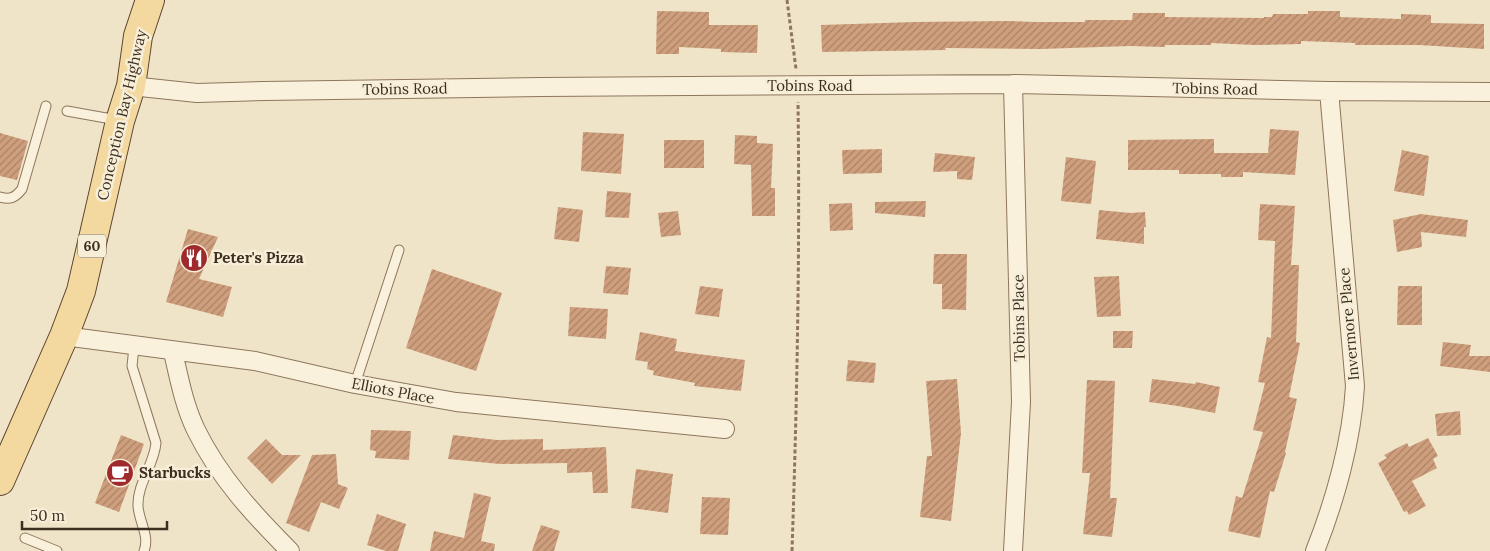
<svg xmlns="http://www.w3.org/2000/svg" width="1490" height="551" font-family="Lora,serif">
	<defs>
		<pattern id="building-hatch" width="6" height="6" patternUnits="userSpaceOnUse" patternTransform="scale(1.25)"><rect width="6" height="6" fill="#cf9f7d"/><path d="M-1 1l2-2M0 6l6-6M5 7l2-2" fill="none" stroke="#a98266"/></pattern>
	</defs>
	<rect width="100%" height="100%" fill="#f0e4c8"/>
	<path fill="url(#building-hatch)" d="M 657,11 L 709,12 L 709,25 L 758,25 L 757,53 L 721,52 L 721,49 L 679,47 L 679,54 L 656,54 Z
		M 1308,11 L 1340,11 L 1340,17 L 1401,19 L 1401,14 L 1431,15 L 1431,23 L 1484,24 L 1484,49 L 1419,45 L 1355,45 L 1355,43 L 1301,41 L 1301,44 L 1255,45 L 1211,43 L 1211,45 L 1165,45 L 1165,47 L 1130,46 L 1041,49 L 945,48 L 946,50 L 822,52 L 821,25 L 915,22 L 1009,21 L 1034,22 L 1085,22 L 1085,20 L 1132,20 L 1133,13 L 1165,13 L 1165,17 L 1264,18 L 1264,17 L 1272,17 L 1273,14 L 1308,14 Z
		M 1270,129 L 1299,131 L 1295,175 L 1243,172 L 1243,177 L 1221,177 L 1221,174 L 1179,174 L 1179,170 L 1128,170 L 1128,140 L 1214,139 L 1214,153 L 1268,153 Z
		M 583,132 L 624,134 L 621,174 L 581,171 Z
		M 0,133 L 28,141 L 17,180 L 0,176 Z
		M 735,135 L 757,136 L 757,143 L 773,144 L 771,188 L 775,188 L 775,216 L 752,216 L 751,165 L 734,164 Z
		M 664,140 L 704,140 L 704,168 L 664,168 Z
		M 882,149 L 882,173 L 843,174 L 842,150 Z
		M 1402,150 L 1429,156 L 1424,196 L 1394,191 Z
		M 935,153 L 975,157 L 972,180 L 957,179 L 957,171 L 933,172 Z
		M 1066,157 L 1096,161 L 1091,204 L 1061,201 Z
		M 607,191 L 631,193 L 629,218 L 605,217 Z
		M 926,201 L 925,217 L 875,213 L 875,202 Z
		M 852,203 L 853,230 L 830,231 L 829,204 Z
		M 1260,204 L 1295,206 L 1291,265 L 1299,265 L 1296,342 L 1300,343 L 1289,397 L 1297,399 L 1285,452 L 1286,453 L 1274,492 L 1270,491 L 1260,538 L 1228,531 L 1236,496 L 1242,498 L 1263,432 L 1253,430 L 1265,383 L 1258,382 L 1267,337 L 1271,338 L 1275,241 L 1258,240 Z
		M 558,207 L 583,210 L 579,242 L 554,239 Z
		M 1099,210 L 1130,213 L 1145,212 L 1146,227 L 1144,227 L 1144,244 L 1096,239 Z
		M 678,211 L 681,235 L 661,237 L 658,213 Z
		M 1421,214 L 1468,220 L 1466,237 L 1421,232 L 1422,247 L 1397,252 L 1393,220 Z
		M 188,229 L 218,237 L 199,279 L 232,287 L 223,317 L 166,302 Z
		M 934,254 L 967,254 L 966,310 L 942,309 L 942,284 L 933,284 Z
		M 606,266 L 631,268 L 628,295 L 603,293 Z
		M 432,269 L 502,293 L 476,371 L 406,348 Z
		M 1119,276 L 1121,316 L 1097,317 L 1094,277 Z
		M 700,286 L 723,289 L 719,317 L 695,314 Z
		M 1398,286 L 1422,286 L 1422,325 L 1397,325 Z
		M 570,307 L 608,309 L 606,339 L 568,336 Z
		M 1113,331 L 1133,331 L 1132,348 L 1113,348 Z
		M 640,332 L 677,339 L 675,351 L 745,360 L 741,391 L 694,386 L 695,383 L 653,375 L 654,371 L 647,369 L 648,362 L 635,360 Z
		M 1443,342 L 1471,345 L 1469,356 L 1490,356 L 1490,372 L 1440,366 Z
		M 848,360 L 876,363 L 874,383 L 846,381 Z
		M 957,379 L 961,433 L 951,521 L 920,517 L 927,456 L 932,456 L 926,381 Z
		M 1152,379 L 1195,384 L 1196,382 L 1220,387 L 1215,413 L 1178,406 L 1149,402 Z
		M 1087,380 L 1115,381 L 1110,498 L 1117,498 L 1112,537 L 1083,534 L 1090,473 L 1082,473 Z
		M 1460,411 L 1461,435 L 1437,436 L 1435,414 Z
		M 371,430 L 411,431 L 409,460 L 375,458 L 376,451 L 370,450 Z
		M 121,435 L 144,444 L 119,512 L 95,503 Z
		M 453,435 L 497,440 L 543,439 L 543,450 L 606,447 L 608,493 L 593,493 L 592,472 L 567,473 L 567,463 L 500,464 L 448,459 Z
		M 1428,438 L 1438,456 L 1433,459 L 1437,468 L 1412,481 L 1426,506 L 1409,515 L 1407,511 L 1404,512 L 1378,463 L 1387,458 L 1384,455 L 1401,446 L 1407,443 L 1409,447 Z
		M 266,439 L 282,455 L 301,455 L 272,484 L 247,458 Z
		M 336,454 L 338,484 L 348,488 L 339,509 L 321,502 L 309,532 L 286,523 L 312,455 Z
		M 636,469 L 673,474 L 668,513 L 631,508 Z
		M 474,493 L 491,497 L 481,541 L 495,544 L 494,551 L 430,551 L 434,531 L 464,538 Z
		M 702,497 L 730,498 L 728,535 L 700,534 Z
		M 377,514 L 406,524 L 398,551 L 386,551 L 367,545 Z
		M 541,525 L 560,531 L 554,551 L 532,551 Z"/>
	<g fill="none" stroke-linecap="round" stroke-linejoin="round">
		<g stroke="#8d765c" stroke-width="11">
			<path id="service" d="M 67,111 L 117,120
				M 0,197 C 10,200 15,198 22,189 L 46,106
				M 134,347 L 132,366 L 156,443 C 154,465 137,484 138,506 C 139,522 150,536 144,551
				M 355,384 L 399,250
				M 25,538 L 57,551"/>
		</g>
		<g stroke="#8d765c" stroke-width="20">
			<path id="minor" d="M 131,86 L 197,93 L 264,91 L 541,87 L 1013,84 L 1329,91 L 1490,92
				M 64,336 L 255,361 L 355,384 L 456,402 L 725,429
				M 173,352 C 179,378 184,405 196,430 C 219,477 253,514 290,551
				M 1013,551 L 1021,402 L 1013,84
				M 1315,551 C 1335,501 1352,440 1355,386 L 1329,91"/>
		</g>
		<g stroke="#5b4430" stroke-width="30">
			<path id="primary" d="M 0,481 L 64,336 L 81,291 L 120,121 L 131,86 L 138,36 L 150,0"/>
		</g>
		<path stroke="#8d765c" stroke-width="3" stroke-dasharray="4 2.5" stroke-linecap="butt" d="M 787,0 L 796,69
			M 792,551 C 797,401 800,252 798,102"/>
		<use href="#service" stroke="#faf1dc" stroke-width="9"/>
		<use href="#minor" stroke="#faf1dc" stroke-width="18"/>
		<use href="#primary" stroke="#f3d9a0" stroke-width="28"/>
	</g>
	<defs>
		<g id="restaurant-disc" transform="scale(1.4375)"><circle r="9.5" fill="#9e2a2b" stroke="#f7eed8"/><path d="M-5-6h1v4h1v-4h1v4h1v-4h1v5L-1.5 .5V6h-2V.5L-5-1ZM5-6V6H3V1.5H1.5Q1.5-4 5-6Z" fill="#fff"/></g>
		<g id="cafe-disc" transform="scale(1.4375)"><circle r="9.5" fill="#9e2a2b" stroke="#f7eed8"/><path d="M-5.5-4.5H6V0H3Q3 3.5 0 3.5H-2.5Q-5.5 3.5-5.5 0ZM3-3.2v2h1.7v-2ZM-6 4.5H4V6H-6Z" fill="#fff"/></g>
	</defs>
	<g fill-rule="evenodd">
		<use href="#restaurant-disc" x="194" y="258"/>
		<use href="#cafe-disc" x="120" y="473"/>
	</g>
	<g text-anchor="middle" stroke-width="5" stroke-linejoin="round" paint-order="stroke">
		<rect fill="#f7eed8" stroke="#756857" stroke-width="1" x="78" y="234.5" width="28" height="23" rx="4"/>
		<g font-size="14" font-weight="bold" fill="#3d2e20">
			<text x="92" y="251">60</text>
		</g>
		<g font-size="15" fill="#3d2e20" stroke="#f7eed8">
			<text x="810" y="91">Tobins Road</text>
			<text transform="translate(405 89) rotate(-1)" y="5">Tobins Road</text>
			<text transform="translate(1215 89) rotate(1)" y="5">Tobins Road</text>
			<text transform="translate(122 115) rotate(-77)" y="5">Conception Bay Highway</text>
			<text transform="translate(1019 318) rotate(-91)" y="5">Tobins Place</text>
			<text transform="translate(1349 324) rotate(-95)" y="5">Invermore Place</text>
			<text transform="translate(393 391) rotate(11)" y="5">Elliots Place</text>
		</g>
		<g font-size="15" font-weight="bold" fill="#3d2e20" stroke="#f7eed8" text-anchor="start">
			<text x="213" y="263">Peter's Pizza</text>
			<text x="139" y="478">Starbucks</text>
		</g>
	</g>
	<path d="M22 521v8h145v-8" fill="none" stroke="#3d2e20" stroke-width="2.5"/>
	<text x="30" y="521" font-size="15" fill="#3d2e20" stroke="#f7eed8" stroke-width="4" paint-order="stroke">50 m</text>
</svg>
